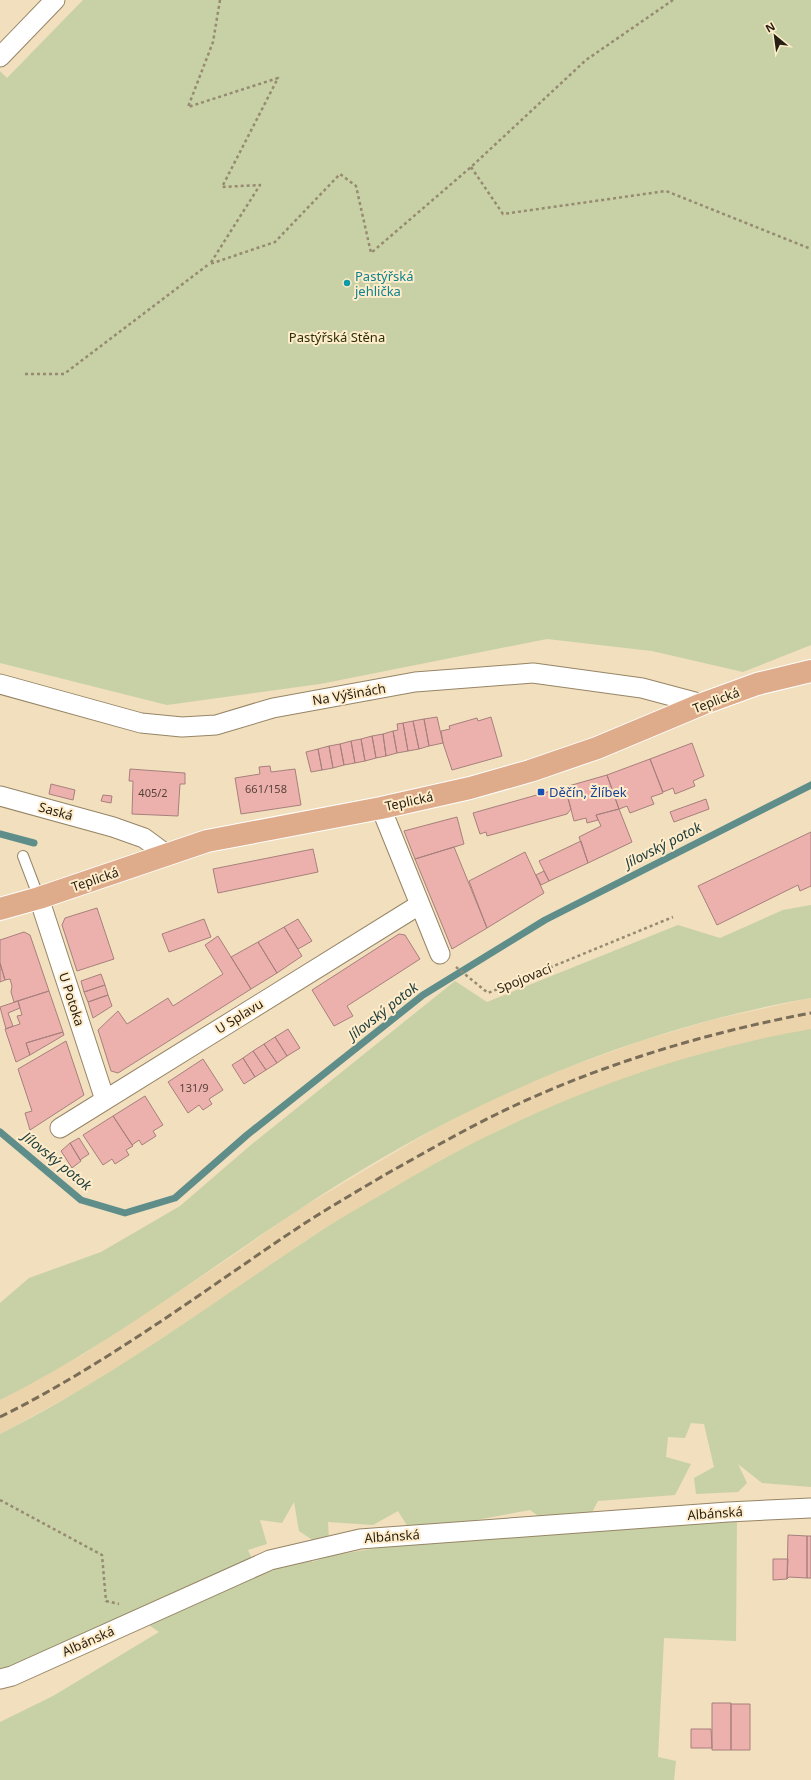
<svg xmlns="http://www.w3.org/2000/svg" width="811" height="1780" font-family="'Noto Sans',sans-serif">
	<rect width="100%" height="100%" fill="#f1dfbd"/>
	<path fill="#ebd4ab" d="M 811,998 L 811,1029 L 720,1049 L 653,1069 L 577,1096 L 505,1127 L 445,1158 L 311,1237 L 248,1281 L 97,1381 L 0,1434 L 0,1400 L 82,1355 L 231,1257 L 295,1212 L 431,1131 L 492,1099 L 566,1068 L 644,1040 L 712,1020 Z"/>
	<path fill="#c7d1a5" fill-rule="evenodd" d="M 83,0 L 811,0 L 811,645 L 743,672 L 652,651 L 547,639 L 320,684 L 167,705 L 0,663 L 0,71 L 7,78 Z
		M 811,905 L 811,998 C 626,1030 450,1108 294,1213 C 197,1277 104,1348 0,1400 L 0,1303 L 29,1278 L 101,1252 L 180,1206 L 252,1144 L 455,981 L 487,1002 L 678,925 L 720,938 L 783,910 Z
		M 811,1029 L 811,1487 L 762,1483 L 738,1464 L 747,1483 L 738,1492 L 696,1494 L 694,1478 L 714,1467 L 704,1424 L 691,1423 L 685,1438 L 668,1437 L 666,1457 L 691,1464 L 675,1495 L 598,1501 L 587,1522 L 551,1525 L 530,1510 L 476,1520 L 476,1534 L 737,1518 L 736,1641 L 664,1638 L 658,1757 L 676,1761 L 674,1780 L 0,1780 L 0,1722 L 53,1696 L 159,1632 L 133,1614 L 0,1673 L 0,1434 C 110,1379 208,1306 310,1238 C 337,1220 365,1204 393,1188 C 430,1166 467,1145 506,1127 C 602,1081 706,1047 811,1029 ZM 294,1502 L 299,1531 L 317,1543 L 329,1539 L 328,1522 L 373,1525 L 398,1511 L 413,1535 L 424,1541 L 333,1555 L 312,1562 L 311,1551 L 253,1561 L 248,1550 L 267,1544 L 260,1520 L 282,1523 Z"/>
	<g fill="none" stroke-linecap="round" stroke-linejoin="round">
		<path stroke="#5f8e8a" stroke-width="7" d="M 0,834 L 34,843
			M 0,1132 L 81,1200 L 125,1213 L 175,1198 L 247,1135 L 423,995 L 545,920 L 811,785"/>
	</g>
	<path fill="#edb1ad" stroke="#a7807d" d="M 437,717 L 443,743 L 429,746 L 424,719 Z
		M 491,717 L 502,756 L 452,770 L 443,743 L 441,731 L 450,729 L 449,726 L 477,718 L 478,721 Z
		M 424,719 L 429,746 L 419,749 L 413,721 Z
		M 413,721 L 419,749 L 408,751 L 403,723 Z
		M 403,723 L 408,751 L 397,753 L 393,731 L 398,730 L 397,724 Z
		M 393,731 L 397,753 L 386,756 L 383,734 Z
		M 383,734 L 386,756 L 376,758 L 372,736 Z
		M 372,736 L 376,758 L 365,761 L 361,739 Z
		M 361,739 L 365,761 L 355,763 L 351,741 Z
		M 351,741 L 355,763 L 344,765 L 340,744 Z
		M 692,743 L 704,776 L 693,781 L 695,786 L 675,794 L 673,788 L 663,792 L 650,759 Z
		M 340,744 L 344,765 L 333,768 L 329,746 Z
		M 329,746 L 333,768 L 322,770 L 318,749 Z
		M 318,749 L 322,770 L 311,772 L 306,752 Z
		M 650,759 L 663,793 L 651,797 L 654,804 L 630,813 L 627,806 L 619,809 L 607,775 Z
		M 270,766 L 271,772 L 295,769 L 301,805 L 241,814 L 235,778 L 260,774 L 259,767 Z
		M 130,769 L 185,773 L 185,784 L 180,784 L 178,816 L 132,814 L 133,781 L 129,781 Z
		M 607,775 L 619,809 L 596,815 L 598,820 L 587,823 L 586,818 L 574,821 L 565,787 Z
		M 51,784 L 75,790 L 73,800 L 49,794 Z
		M 565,787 L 571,809 L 567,814 L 487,836 L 486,832 L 480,834 L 473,813 Z
		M 103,795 L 112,796 L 111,803 L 101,801 Z
		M 706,799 L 709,809 L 674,822 L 670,812 Z
		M 619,809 L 632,842 L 588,863 L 579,837 L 601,826 L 596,815 Z
		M 457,817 L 464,844 L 415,859 L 404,831 Z
		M 811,832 L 811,886 L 800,891 L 798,885 L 717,925 L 698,886 Z
		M 581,841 L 588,863 L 549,881 L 539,861 Z
		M 454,847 L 487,928 L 452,949 L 415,859 Z
		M 313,849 L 318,872 L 218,893 L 213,869 Z
		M 525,852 L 544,893 L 487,928 L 469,881 Z
		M 544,871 L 549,881 L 541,885 L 536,875 Z
		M 97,908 L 114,959 L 77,971 L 62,925 L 65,918 Z
		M 204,919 L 211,937 L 169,952 L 162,934 Z
		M 298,919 L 312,941 L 298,949 L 284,927 Z
		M 284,927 L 302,956 L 277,973 L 258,942 Z
		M 24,932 L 30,935 L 49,991 L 14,1002 L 11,992 L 12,986 L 10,979 L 5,980 L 0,963 L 0,940 Z
		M 399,934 L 405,935 L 420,959 L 347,1006 L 353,1016 L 334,1026 L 312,990 Z
		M 218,936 L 251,989 L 118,1073 L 111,1071 L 98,1030 L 118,1011 L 127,1024 L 168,998 L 173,1006 L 223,974 L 205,945 Z
		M 258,942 L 277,973 L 251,989 L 231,957 Z
		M 0,963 L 5,980 L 0,982 Z
		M 101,974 L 105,985 L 84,992 L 81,981 Z
		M 105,985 L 108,995 L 88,1002 L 84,992 Z
		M 49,991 L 63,1032 L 26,1043 L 30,1055 L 16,1062 L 5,1029 L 20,1024 L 17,1016 L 22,1015 L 18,1001 Z
		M 108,995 L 112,1006 L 93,1018 L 88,1002 Z
		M 18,1001 L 20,1008 L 8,1013 L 13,1026 L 6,1029 L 0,1007 Z
		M 288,1029 L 300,1048 L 287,1056 L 275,1037 Z
		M 63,1032 L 64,1035 L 30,1055 L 26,1043 Z
		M 275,1037 L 287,1056 L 277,1063 L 264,1044 Z
		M 66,1041 L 84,1095 L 30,1130 L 25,1113 L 32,1111 L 18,1069 Z
		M 264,1044 L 277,1063 L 266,1070 L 253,1051 Z
		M 253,1051 L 266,1070 L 255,1077 L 243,1058 Z
		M 243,1058 L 255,1077 L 244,1084 L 232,1065 Z
		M 203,1059 L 223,1090 L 209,1099 L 212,1104 L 203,1110 L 199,1105 L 188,1113 L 168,1082 Z
		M 145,1096 L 163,1125 L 153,1131 L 156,1136 L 142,1145 L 139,1140 L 132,1145 L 113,1116 Z
		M 113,1116 L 133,1146 L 126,1150 L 129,1155 L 115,1164 L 112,1159 L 103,1165 L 83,1135 Z
		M 79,1138 L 89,1154 L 80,1160 L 70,1143 Z
		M 70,1143 L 81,1161 L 72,1168 L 61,1151 Z
		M 788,1535 L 807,1536 L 807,1578 L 789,1577 L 787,1579 Z
		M 807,1536 L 811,1536 L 811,1578 L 807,1578 Z
		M 773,1559 L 788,1559 L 787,1579 L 773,1580 Z
		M 712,1703 L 731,1703 L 731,1750 L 712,1750 Z
		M 731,1704 L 750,1704 L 750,1750 L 731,1750 Z
		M 691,1729 L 711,1729 L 712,1748 L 691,1748 Z"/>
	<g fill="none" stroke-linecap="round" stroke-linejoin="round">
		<g stroke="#968566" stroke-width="12">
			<path id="service" d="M 23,856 L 39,898"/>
		</g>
		<g stroke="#968566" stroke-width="21">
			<path id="minor" d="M 0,57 L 55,0
				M 0,684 L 141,723 L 182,727 L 216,725 L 273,708 L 415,682 L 533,673 L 642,688 L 702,704
				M 0,796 L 113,827 L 144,838 L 167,855
				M 381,808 L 440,954
				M 39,898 L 105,1100
				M 60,1128 L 419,905
				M 0,1679 L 12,1676 L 270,1560 L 360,1539 L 728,1512 L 811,1508"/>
		</g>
		<g stroke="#fff" stroke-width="24">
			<path id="primary" d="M 0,909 L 39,898 L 207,841 L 381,808 L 470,788 L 530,771 L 597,748 L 702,704 L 757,684 L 811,671"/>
		</g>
		<path stroke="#978a72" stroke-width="2.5" stroke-dasharray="3 3" stroke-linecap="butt" d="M 220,0 L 213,42 L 188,107 L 278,78 L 222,187 L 260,185 L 210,264 L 275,242 L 340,174 L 356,186 L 371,253 L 471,167 L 586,60 L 673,0
			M 471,167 L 503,214 L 666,191 L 811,249
			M 25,374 L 64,374 L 209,264
			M 456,967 L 488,993 L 673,917
			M 0,1500 L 102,1555 L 106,1601 L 119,1604"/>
		<use href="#service" stroke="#fff" stroke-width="10"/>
		<use href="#minor" stroke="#fff" stroke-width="19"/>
		<use href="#primary" stroke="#dfac8b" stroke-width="22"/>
		<path stroke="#796d58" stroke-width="3" stroke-dasharray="8 4" stroke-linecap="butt" d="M 0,1417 C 107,1364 203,1291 302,1225 C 330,1207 359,1190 388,1173 C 424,1153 460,1132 497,1114 C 595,1066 704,1033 811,1013"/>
	</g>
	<circle fill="#0f9aa8" stroke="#ffecca" stroke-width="1.5" cx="347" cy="283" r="4"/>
	<rect fill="#1a4fb4" stroke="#ffecca" stroke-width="1.5" x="537" y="788" width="8" height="8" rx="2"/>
	<g text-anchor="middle" stroke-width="4" stroke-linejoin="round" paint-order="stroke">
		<g font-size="11" fill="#574339">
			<text x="266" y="793">661/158</text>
			<text x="153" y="797">405/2</text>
			<text x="194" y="1092">131/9</text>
		</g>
		<g font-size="13" fill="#0d838f" stroke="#ffecca" text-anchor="start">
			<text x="355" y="281">Pastýřská<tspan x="355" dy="15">jehlička</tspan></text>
		</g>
		<g font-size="13" fill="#2a3108" stroke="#ffecca">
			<text x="337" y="342">Pastýřská Stěna</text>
		</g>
		<g font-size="13" fill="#251e12" stroke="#ffecca">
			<text transform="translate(349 694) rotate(-10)" y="5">Na Výšinách</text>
			<text transform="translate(716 700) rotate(-21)" y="5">Teplická</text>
			<text transform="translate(409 801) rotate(-12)" y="5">Teplická</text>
			<text transform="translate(56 811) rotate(16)" y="5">Saská</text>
			<text transform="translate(95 879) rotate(-19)" y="5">Teplická</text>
			<text transform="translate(524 978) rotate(-22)" y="5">Spojovací</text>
			<text transform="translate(72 999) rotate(72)" y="5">U Potoka</text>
			<text transform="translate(239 1016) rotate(-32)" y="5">U Splavu</text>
			<text transform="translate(715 1513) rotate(-4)" y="5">Albánská</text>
			<text transform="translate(392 1536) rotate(-4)" y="5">Albánská</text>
			<text transform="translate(88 1641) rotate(-24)" y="5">Albánská</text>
		</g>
		<g font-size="13" fill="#164399" stroke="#ffecca" text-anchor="start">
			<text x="549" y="797">Děčín, Žlíbek</text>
		</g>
		<g font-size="14" font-style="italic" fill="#193c3c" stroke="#ffecca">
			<text transform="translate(663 845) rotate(-27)" y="5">Jílovský potok</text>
			<text transform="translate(383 1011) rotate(-38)" y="5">Jílovský potok</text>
			<text transform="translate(57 1161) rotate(39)" y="5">Jílovský potok</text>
		</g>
	</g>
	<g transform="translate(775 36) rotate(331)" stroke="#ffecca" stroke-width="3" paint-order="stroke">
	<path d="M0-3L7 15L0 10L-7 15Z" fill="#251e12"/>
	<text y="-6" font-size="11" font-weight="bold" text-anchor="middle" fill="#251e12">N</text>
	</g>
</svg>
